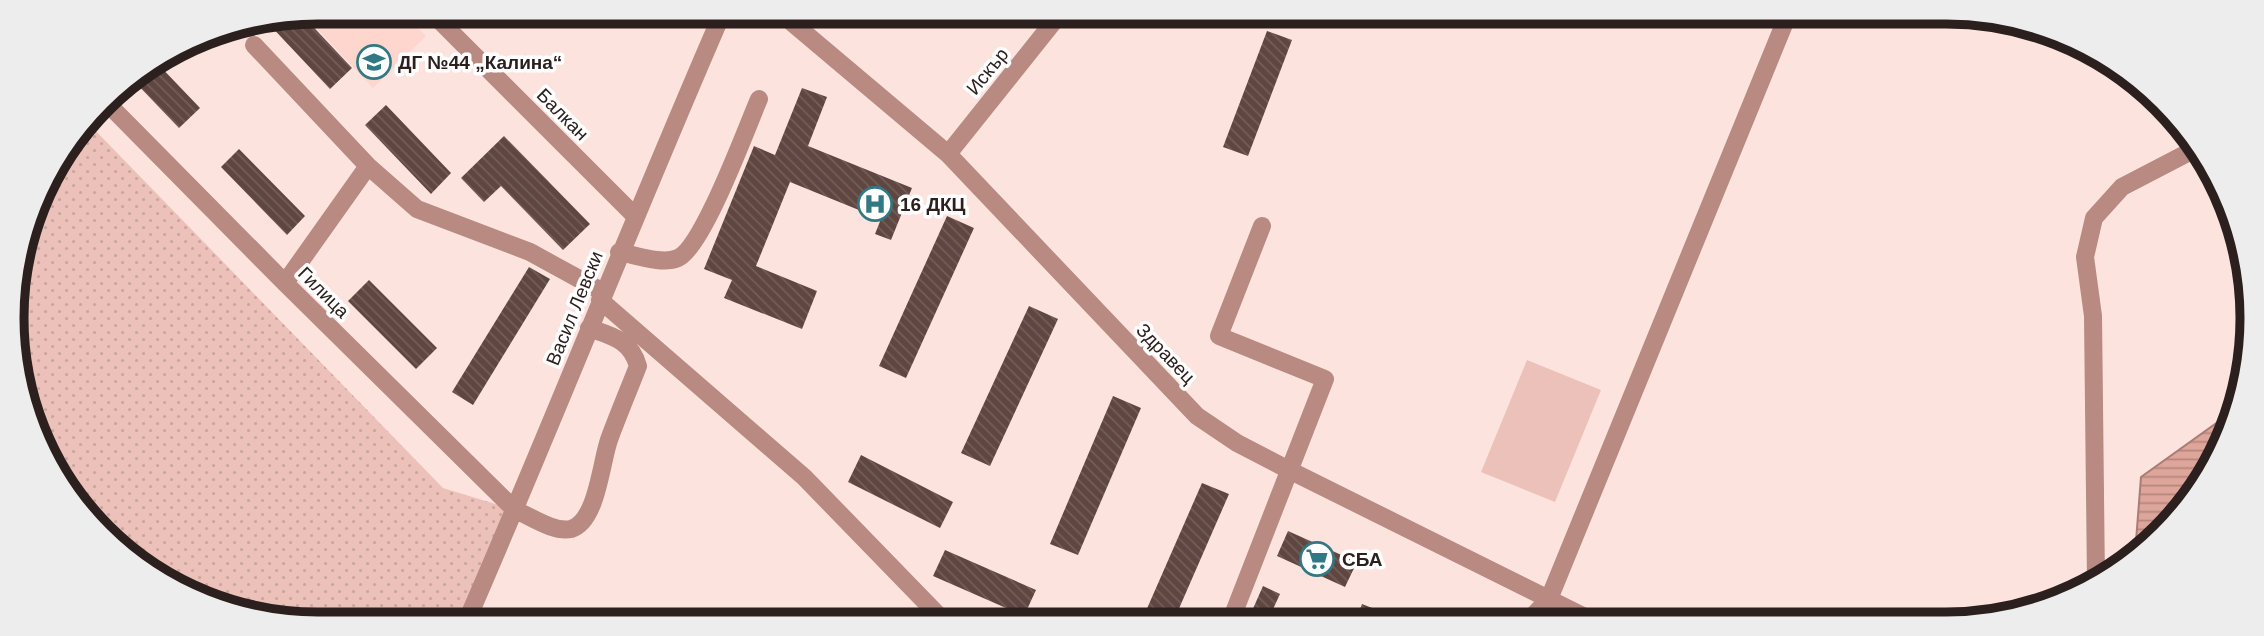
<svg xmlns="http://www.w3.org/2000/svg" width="2264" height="636" font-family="Helvetica,sans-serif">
	<defs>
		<pattern id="grass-dots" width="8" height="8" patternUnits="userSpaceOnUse" patternTransform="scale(1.75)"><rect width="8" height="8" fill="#ecc1b9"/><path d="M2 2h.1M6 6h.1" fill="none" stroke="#cba69f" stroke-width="1.8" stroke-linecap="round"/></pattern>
		<pattern id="water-rules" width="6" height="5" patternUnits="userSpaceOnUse" patternTransform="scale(1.75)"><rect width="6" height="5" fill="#dea59a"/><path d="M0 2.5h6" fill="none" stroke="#b4867d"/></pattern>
		<pattern id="building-back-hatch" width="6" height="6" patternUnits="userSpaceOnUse" patternTransform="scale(1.75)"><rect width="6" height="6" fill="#5f4641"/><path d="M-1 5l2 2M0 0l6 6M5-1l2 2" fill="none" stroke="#725e5a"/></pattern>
	</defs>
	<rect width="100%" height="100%" fill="#fde3de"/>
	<path fill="#fed6ce" d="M 318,12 L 403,13 L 426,36 L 373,88 L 304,15 Z"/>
	<path fill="url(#grass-dots)" d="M 89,124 L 443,488 L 515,510 L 468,618 L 259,618 L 165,583 L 119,542 L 23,396 L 13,298 L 44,182 Z"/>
	<path fill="#ecc1b9" d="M 1527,360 L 1601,390 L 1555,502 L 1481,472 Z"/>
	<path fill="url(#water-rules)" stroke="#a97d75" stroke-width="2" d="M 2231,418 L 2211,471 L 2162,534 L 2135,554 L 2141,477 L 2218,422 Z"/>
	<path fill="url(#building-back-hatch)" d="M 302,15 L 352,68 L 330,89 L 267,22 Z
		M 1267,31 L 1292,40 L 1248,156 L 1223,147 Z
		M 157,63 L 200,108 L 179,128 L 132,79 Z
		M 802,88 L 827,97 L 808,146 L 912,188 L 891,240 L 875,234 L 881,219 L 790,182 L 756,266 L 817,291 L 802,329 L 724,298 L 732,280 L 704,269 L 754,146 L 775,155 Z
		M 386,105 L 451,173 L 431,194 L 365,125 Z
		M 504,136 L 590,224 L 563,250 L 501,186 L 484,202 L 461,178 Z
		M 239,149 L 305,216 L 287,235 L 221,167 Z
		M 947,216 L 974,228 L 906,378 L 879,366 Z
		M 529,267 L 550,279 L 473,405 L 452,392 Z
		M 369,280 L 437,348 L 416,369 L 348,301 Z
		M 1029,306 L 1058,319 L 990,466 L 961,453 Z
		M 1113,396 L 1141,408 L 1078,555 L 1050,544 Z
		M 861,455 L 953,502 L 940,528 L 848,482 Z
		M 1202,483 L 1229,494 L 1174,620 L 1142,620 Z
		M 1288,531 L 1357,562 L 1345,587 L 1277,556 Z
		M 945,550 L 1036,590 L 1024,616 L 933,576 Z
		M 1263,586 L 1280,594 L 1268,620 L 1248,620 Z
		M 1362,604 L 1400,619 L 1400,620 L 1356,620 Z"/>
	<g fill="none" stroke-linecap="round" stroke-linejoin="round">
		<path stroke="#b88a81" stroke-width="18" d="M 432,13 L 634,215
			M 782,14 L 948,154 L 1197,416 L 1237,443 L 1289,470 L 1591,620
			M 254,45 L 368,166 L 417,209 L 530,252 L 603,292
			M 106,102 L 285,283 L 515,510 C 530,516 554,533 571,529 C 598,521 601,459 610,437 C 619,413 629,389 638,366 C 631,340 612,336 589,328
			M 948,154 L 1059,15
			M 619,252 C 636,255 662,265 678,258 C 703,247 746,129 759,99
			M 285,283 L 368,166
			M 600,300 L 804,477 L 942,619
			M 2096,582 L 2093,316 L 2085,257 L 2094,218 L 2122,187 L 2199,147
			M 468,618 C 555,418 635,214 722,14
			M 1231,620 L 1325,379 L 1219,336 L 1262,226
			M 1529,620 L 1549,599 L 1787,17"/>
	</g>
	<defs>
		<g id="school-ring" transform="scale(1.75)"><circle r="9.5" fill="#fff" stroke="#317884" stroke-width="1.5"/><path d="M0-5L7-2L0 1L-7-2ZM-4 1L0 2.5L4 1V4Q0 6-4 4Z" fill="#317884"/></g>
		<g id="hospital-ring" transform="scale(1.75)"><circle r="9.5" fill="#fff" stroke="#317884" stroke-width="1.5"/><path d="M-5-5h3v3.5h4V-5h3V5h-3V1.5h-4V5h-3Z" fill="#317884"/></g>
		<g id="supermarket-ring" transform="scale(1.75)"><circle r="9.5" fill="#fff" stroke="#317884" stroke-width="1.5"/><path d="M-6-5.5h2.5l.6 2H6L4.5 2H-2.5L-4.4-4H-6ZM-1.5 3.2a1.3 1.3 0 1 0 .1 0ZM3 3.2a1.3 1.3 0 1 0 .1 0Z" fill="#317884"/></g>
	</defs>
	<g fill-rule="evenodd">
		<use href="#school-ring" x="374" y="62"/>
		<use href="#hospital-ring" x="875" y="204"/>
		<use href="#supermarket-ring" x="1317" y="559"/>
	</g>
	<g text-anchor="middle" stroke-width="7" stroke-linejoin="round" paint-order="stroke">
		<g font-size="19" font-weight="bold" fill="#2c201e" stroke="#fff" text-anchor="start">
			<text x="398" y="69">ДГ №44 „Калина“</text>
			<text x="900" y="211">16 ДКЦ</text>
			<text x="1342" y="566">СБА</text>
		</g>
		<g font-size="19" fill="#2c201e" stroke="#fff">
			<text transform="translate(987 71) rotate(-51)" y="7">Искър</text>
			<text transform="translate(563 114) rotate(45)" y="7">Балкан</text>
			<text transform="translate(324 292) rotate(45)" y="7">Гилица</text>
			<text transform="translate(574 308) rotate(-68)" y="7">Васил Левски</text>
			<text transform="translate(1166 353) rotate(46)" y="7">Здравец</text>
		</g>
	</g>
	<path d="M0 0H2264V636H0ZM318 24H1946A294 294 0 0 1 2240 318V318A294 294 0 0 1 1946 612H318A294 294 0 0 1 24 318V318A294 294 0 0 1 318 24Z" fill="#eeeded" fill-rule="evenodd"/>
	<path fill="none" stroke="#2c201e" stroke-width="9" d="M318 24H1946A294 294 0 0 1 2240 318V318A294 294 0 0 1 1946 612H318A294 294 0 0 1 24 318V318A294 294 0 0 1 318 24Z"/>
</svg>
